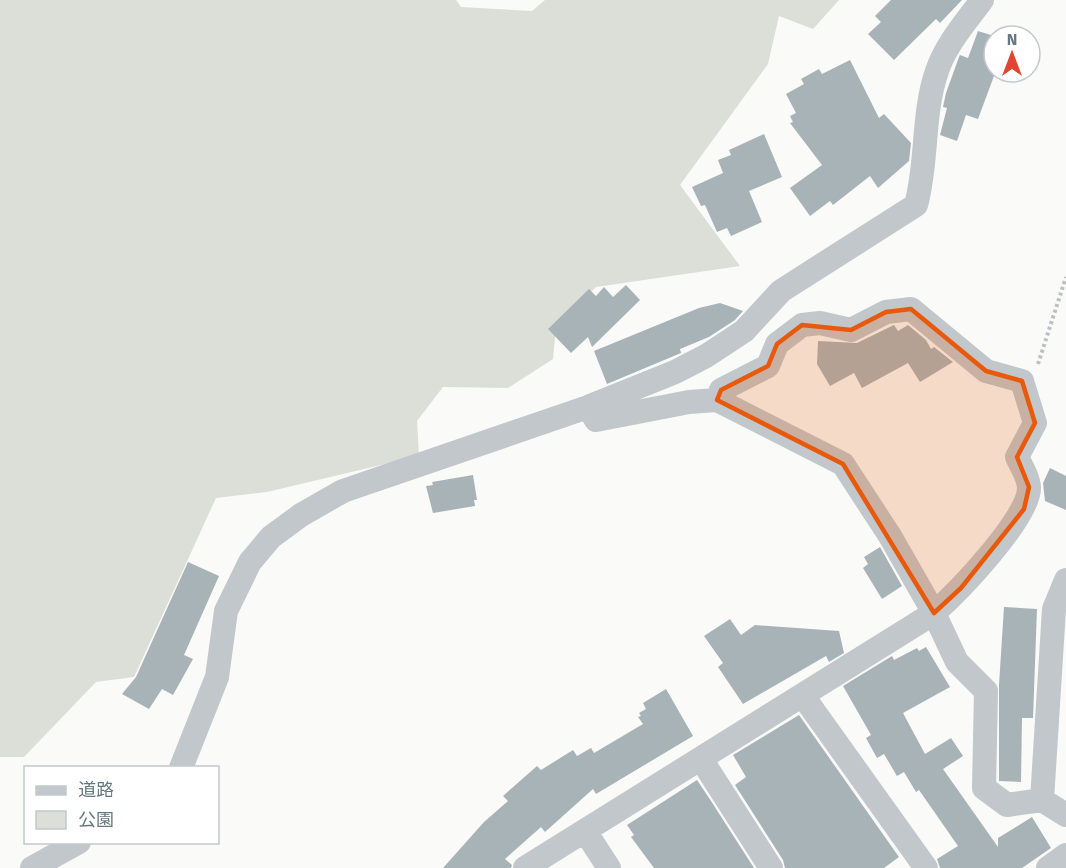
<svg xmlns="http://www.w3.org/2000/svg" width="1066" height="868" font-family="'Fira Sans','Noto Sans JP',sans-serif">
	<rect width="100%" height="100%" fill="#fafaf8"/>
	<path fill="#dbdfd7" d="M 0,0 L 456,0 L 461,7 L 532,11 L 545,0 L 839,0 L 813,29 L 779,16 L 768,64 L 680,185 L 740,266 L 596,287 L 556,327 L 553,359 L 508,388 L 443,387 L 417,421 L 419,456 L 267,492 L 216,498 L 134,677 L 96,682 L 24,757 L 0,757 Z"/>
	<path fill="#a8b3b7" d="M 891,0 L 962,0 L 940,23 L 936,19 L 894,60 L 868,34 L 881,22 L 875,16 Z
		M 978,31 L 994,36 L 994,76 L 978,119 L 966,115 L 957,141 L 940,135 L 947,108 L 943,107 L 946,93 L 959,57 L 960,55 L 968,58 Z
		M 850,60 L 879,118 L 884,114 L 911,143 L 909,161 L 878,188 L 870,176 L 833,205 L 830,201 L 810,216 L 790,188 L 822,165 L 790,123 L 793,122 L 790,116 L 796,113 L 786,94 L 804,84 L 801,79 L 819,69 L 822,74 Z
		M 764,134 L 782,177 L 749,191 L 762,222 L 731,236 L 727,228 L 717,232 L 705,205 L 701,206 L 692,187 L 723,173 L 718,160 L 731,155 L 729,150 Z
		M 626,285 L 640,300 L 592,347 L 588,337 L 571,353 L 548,329 L 589,289 L 596,296 L 604,287 L 613,297 Z
		M 720,303 L 743,311 L 735,320 L 709,337 L 680,349 L 681,353 L 607,384 L 594,351 L 699,308 Z
		M 894,325 L 898,331 L 908,325 L 926,340 L 931,349 L 934,347 L 953,362 L 920,382 L 908,363 L 862,388 L 854,373 L 830,386 L 817,364 L 818,341 L 857,343 Z
		M 1050,468 L 1066,476 L 1066,510 L 1045,501 L 1043,483 Z
		M 473,475 L 477,500 L 474,500 L 475,506 L 433,513 L 426,486 L 433,485 L 432,482 Z
		M 880,547 L 902,586 L 882,599 L 863,568 L 868,564 L 864,557 Z
		M 188,562 L 219,576 L 184,655 L 193,659 L 173,695 L 162,689 L 149,709 L 122,694 L 136,677 Z
		M 1004,607 L 1037,609 L 1033,718 L 1022,718 L 1021,782 L 999,781 L 999,685 Z
		M 730,619 L 741,635 L 755,625 L 839,631 L 844,653 L 829,662 L 826,656 L 743,704 L 718,667 L 723,663 L 704,636 Z
		M 926,647 L 950,687 L 903,713 L 925,754 L 951,738 L 963,756 L 943,769 L 998,847 L 998,838 L 1032,817 L 1051,848 L 1022,868 L 940,868 L 937,859 L 958,846 L 919,790 L 916,792 L 904,772 L 897,776 L 884,754 L 877,758 L 866,738 L 871,735 L 843,686 L 892,656 L 894,660 L 917,648 L 919,651 Z
		M 666,689 L 693,736 L 596,794 L 593,789 L 545,832 L 541,827 L 505,859 L 512,865 L 511,868 L 443,868 L 484,822 L 508,801 L 503,796 L 537,766 L 541,770 L 573,750 L 577,756 L 591,748 L 594,753 L 643,724 L 638,717 L 641,716 L 639,713 L 646,709 L 643,703 Z
		M 799,715 L 899,857 L 884,868 L 785,868 L 783,860 L 735,785 L 746,777 L 733,755 Z
		M 697,780 L 711,801 L 754,868 L 654,868 L 631,837 L 634,835 L 627,825 Z"/>
	<g fill="none" stroke-linecap="round" stroke-linejoin="round">
		<path stroke="#bcc0c2" stroke-width="4" stroke-dasharray="3 3" stroke-linecap="butt" d="M 1038,364 L 1066,277"/>
		<path stroke="#c1c7ca" stroke-width="24" d="M 588,407 L 596,420 L 689,402 L 717,400 L 843,464 L 890,536 L 934,613 L 957,662 L 986,691 L 984,788 L 1007,805 L 1042,800 L 1066,815
			M 803,696 L 926,868
			M 701,759 L 771,868
			M 181,768 L 217,677 L 226,611 L 250,562 L 271,537 L 301,515 L 343,491 L 588,407 L 675,372 L 706,356 L 744,331 L 781,291 L 916,205 C 928,161 922,114 937,71 C 946,44 966,22 982,0
			M 1042,800 L 1054,609 L 1066,580
			M 585,831 L 609,868
			M 32,868 L 79,842
			M 525,868 L 934,613 C 958,592 1029,518 1029,488 C 1029,478 1021,466 1017,457 L 1035,423 L 1022,381 L 986,371 L 911,309 L 886,312 L 851,330 L 820,323 L 802,325 L 777,344 L 768,366 L 721,390 L 717,400
			M 1048,868 L 1066,855"/>
	</g>
	<path fill="#e8590c" fill-opacity="0.2" stroke="#e8590c" stroke-width="4.5" stroke-linejoin="round" d="M 911,309 L 986,371 L 1022,381 L 1035,423 L 1017,457 L 1029,487 L 1024,509 L 961,588 L 934,613 L 843,464 L 717,400 L 721,390 L 768,366 L 777,344 L 802,325 L 851,330 L 886,312 Z"/>
	<rect x="24" y="766" width="195" height="78" fill="#ffffff" stroke="#c2c9cd" stroke-width="1.5"/>
	<rect x="36" y="786" width="30" height="9" fill="#c1c7ca" stroke="#c2c9cd" stroke-width="1.5"/>
	<text x="78" y="796" font-size="18" fill="#667982">道路</text>
	<rect x="36" y="811" width="30" height="18" fill="#dbdfd7" stroke="#c2c9cd" stroke-width="1.5"/>
	<text x="78" y="826" font-size="18" fill="#667982">公園</text>
	<g transform="translate(1012 54)"><circle r="28" fill="#ffffff" stroke="#c2c9cd" stroke-width="1.5"/>
	<path d="M0-4.5L10 22L0 15L-10 22Z" fill="#e04531"/>
	<text y="-9" font-size="16" font-weight="bold" text-anchor="middle" fill="#667982">N</text>
	</g>
</svg>
